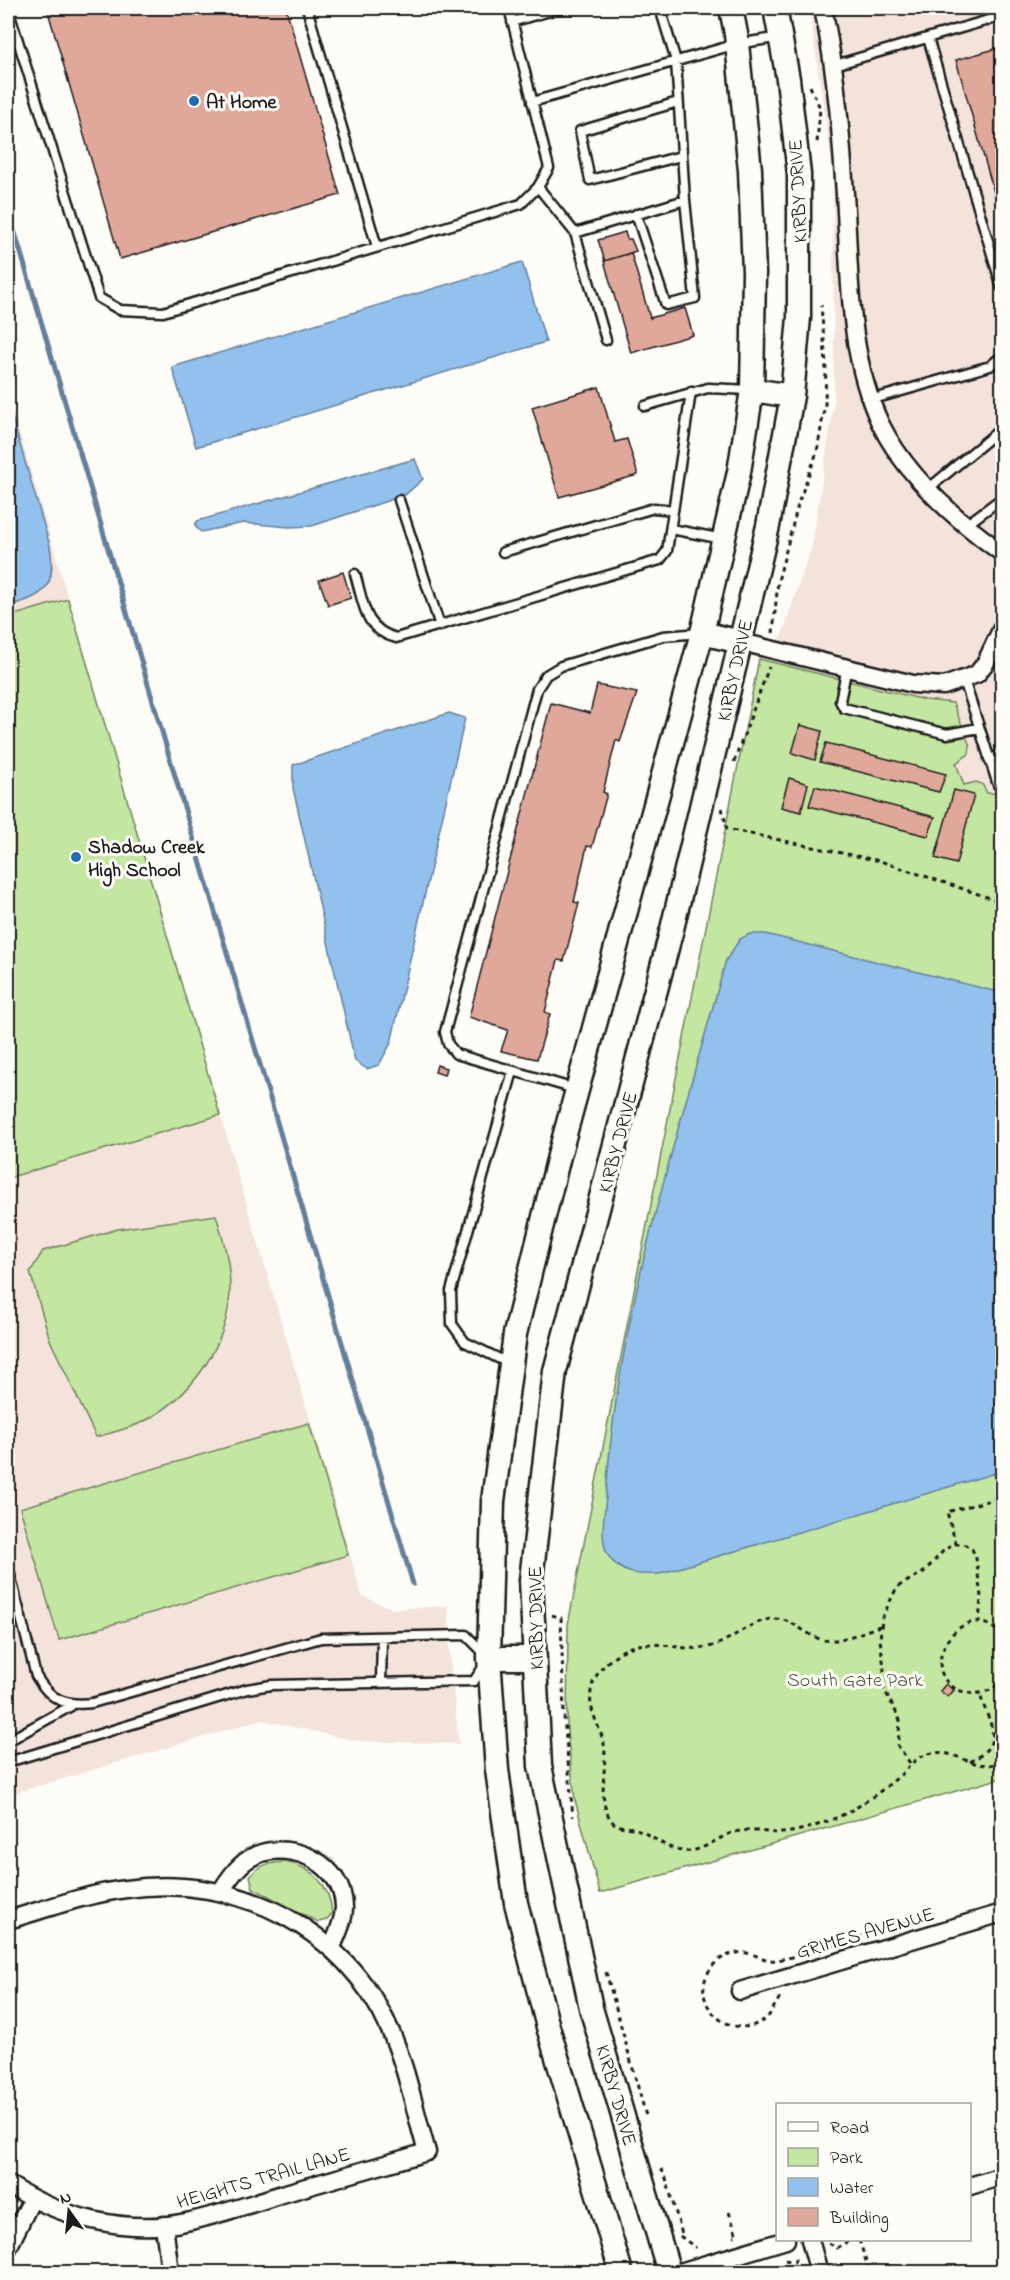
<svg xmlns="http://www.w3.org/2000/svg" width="1010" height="2280" font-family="'Indie Flower',sans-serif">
	<rect width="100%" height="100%" fill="#fdfcf7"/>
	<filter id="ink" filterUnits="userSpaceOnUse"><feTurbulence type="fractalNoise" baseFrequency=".0167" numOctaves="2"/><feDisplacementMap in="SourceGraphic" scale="12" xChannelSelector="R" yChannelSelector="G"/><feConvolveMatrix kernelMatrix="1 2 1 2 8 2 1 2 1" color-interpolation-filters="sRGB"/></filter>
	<g filter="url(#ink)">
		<path fill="#f4e3db" d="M 809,8 L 1002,8 L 1002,793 L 986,793 L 985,788 L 965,786 L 956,763 L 964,759 L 970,746 L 953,703 L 925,700 L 772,664 L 812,546 L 834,403 L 833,172 Z
			M 8,394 L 362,1596 L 393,1609 L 448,1606 L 450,1659 L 459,1744 L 358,1741 L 261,1720 L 8,1795 Z"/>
		<path fill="#c3e6a0" stroke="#70815e" stroke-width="1.5" d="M 68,599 L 220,1115 L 8,1178 L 8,617 Z
			M 759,659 L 925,700 L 953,703 L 970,746 L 969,754 L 956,763 L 964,785 L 976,782 L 982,784 L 987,793 L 1002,793 L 1002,1518 L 995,1520 L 1002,1544 L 1002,1778 L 600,1893 L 575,1800 L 567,1732 L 568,1624 Z
			M 216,1215 C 223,1238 230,1262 230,1287 C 230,1339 196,1391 152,1417 C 136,1427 114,1432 96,1437 L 50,1340 L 30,1272 L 43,1251 L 118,1229 Z
			M 309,1423 L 348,1555 L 59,1640 L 20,1508 Z
			M 284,1862 C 312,1866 330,1885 332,1913 L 327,1920 L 318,1922 L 253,1888 L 250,1876 C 260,1864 269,1863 284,1862 Z"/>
		<path fill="#92c1ed" stroke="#637f99" stroke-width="1.5" d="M 522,262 L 546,342 L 196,447 L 172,367 Z
			M 8,404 L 50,546 C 56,586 47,596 8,606 Z
			M 415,459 L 423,479 L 405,495 L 312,526 L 289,527 L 243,523 L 201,532 L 195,526 L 197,521 Z
			M 449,713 L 465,718 L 391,1043 L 379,1065 L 367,1069 L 355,1061 L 293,788 L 293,765 Z
			M 750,934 L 766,934 L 1002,993 L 1002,1471 L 659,1574 C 638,1575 620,1575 608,1555 C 599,1539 605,1513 606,1496 C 617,1313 678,1135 726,960 L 740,939 Z"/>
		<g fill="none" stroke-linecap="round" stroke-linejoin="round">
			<path stroke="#637f99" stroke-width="5" d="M 8,209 L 413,1584"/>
		</g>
		<path fill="#e0a89a" stroke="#1c1c1c" stroke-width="1.5" d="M 47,8 L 286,8 L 340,195 L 120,259 Z
			M 1002,47 L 1002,220 L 956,60 Z
			M 625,232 L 627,239 L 631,239 L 636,251 L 605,261 L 598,240 Z
			M 631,253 L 650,318 L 685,308 L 693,335 L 631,353 L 604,261 Z
			M 599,387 L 615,442 L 627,439 L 638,475 L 559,497 L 532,407 Z
			M 343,572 L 351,598 L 328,605 L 319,580 Z
			M 597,685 L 637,693 L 620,742 L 616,740 L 603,792 L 607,794 L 592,847 L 587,846 L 574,902 L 579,903 L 564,961 L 558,960 L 545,1012 L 550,1014 L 537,1059 L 501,1051 L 508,1030 L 469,1017 L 551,703 L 590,713 Z
			M 800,725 L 822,731 L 815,760 L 792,753 Z
			M 826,743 L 946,774 L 939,792 L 820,762 Z
			M 789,778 L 808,784 L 801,812 L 781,807 Z
			M 815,786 L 935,817 L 928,836 L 809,806 Z
			M 954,790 L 974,795 L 956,864 L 935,858 Z
			M 437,1065 L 446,1068 L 444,1075 L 435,1072 Z
			M 946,1684 L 954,1690 L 948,1697 L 940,1691 Z"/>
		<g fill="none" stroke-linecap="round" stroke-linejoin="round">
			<g stroke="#1c1c1c" stroke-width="13">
				<path id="service" d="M 307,8 L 377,247
					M 660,8 L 676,61 L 685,200
					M 8,9 L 99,298 L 120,310 L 163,312 L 521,204 L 538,187 L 549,168 L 509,8
					M 532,16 L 561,8
					M 512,22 L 532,16 L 530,8
					M 928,38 L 1002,288
					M 835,65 L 1002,16
					M 532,102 L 737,44 L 781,37
					M 678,102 L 580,131 L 590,180 L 681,156
					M 538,187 L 575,233 L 685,200 L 695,298 L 666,305 L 636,214
					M 575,233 L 606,340
					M 870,400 L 990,366 L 1002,356
					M 645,406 L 708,388 L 750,390
					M 928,489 L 1002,428
					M 399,500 L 440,626
					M 966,525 L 1002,498
					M 671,529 L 723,539
					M 503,552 L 654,508 L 673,510
					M 355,574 C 364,603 363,629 396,638 L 660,560 L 667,551 L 691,392
					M 847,667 L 840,701 L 844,708 L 947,734 L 979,728
					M 964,680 L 998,785
					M 989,759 L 1002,755
					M 575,1089 L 456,1054 L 448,1044 L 445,1032 L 537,689 L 546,675 L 561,666 L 663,636 L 701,633
					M 508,1363 L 465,1342 L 452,1324 L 451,1291 L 513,1071
					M 8,1567 L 36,1676 C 50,1700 65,1706 92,1703 L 321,1638 L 466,1635 L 485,1654
					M 381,1683 L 382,1637
					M 8,1741 L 71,1706
					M 8,1762 L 247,1689 L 271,1685 L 474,1681 L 484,1666"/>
			</g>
			<g stroke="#1c1c1c" stroke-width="21">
				<path id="minor" d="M 823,8 C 837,75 842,143 846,211 C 850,283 849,358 881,425 C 907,477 956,520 1002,553
					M 741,642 L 913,684 L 944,686 L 977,674 L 986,662 L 1002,628
					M 221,1891 C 230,1877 240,1862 256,1855 C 293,1840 343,1864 344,1907 C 344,1921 337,1935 332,1947
					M 8,1920 C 46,1909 86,1894 126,1889 C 236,1873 345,1927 390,2030 C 407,2068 415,2112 427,2152 C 379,2166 331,2180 282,2194 C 251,2204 219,2215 186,2222 C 126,2235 58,2217 8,2184
					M 740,1991 L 1002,1913
					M 970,2186 L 1002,2176
					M 164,2225 L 170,2272
					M 810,2240 L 819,2272
					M 8,2248 L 32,2199
					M 680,2272 L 786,2240"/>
			</g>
			<g stroke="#1c1c1c" stroke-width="27">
				<path id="secondary" d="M 752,390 L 792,396
					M 702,633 L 741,642
					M 489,1658 L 535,1658
					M 621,2272 L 548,2027 L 516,1903 L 497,1770 L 489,1658 L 493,1501 L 515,1334 L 559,1156 L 702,633 L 739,472 L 752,390 L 754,273 L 750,170 L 736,34 L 731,8
					M 669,2272 L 591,2008 L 540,1766 L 531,1580 L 555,1371 L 672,929 L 768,526 L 792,396 L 799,317 L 799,174 L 788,79 L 775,8"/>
			</g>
			<path stroke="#1c1c1c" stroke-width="3" stroke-dasharray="4.5 4.5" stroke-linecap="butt" d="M 810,86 L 820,108 L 817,143
				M 773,633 L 778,581 L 799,501 L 817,452 L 825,404 L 826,364 L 821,305
				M 734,762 L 769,667
				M 722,808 L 727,829 L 880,861 L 1002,902
				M 956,1544 L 947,1512 L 1002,1497
				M 552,1615 L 561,1618 L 564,1717 L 573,1817
				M 880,1626 C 864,1631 840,1643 823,1640 C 806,1636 793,1618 774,1619 C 749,1620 732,1642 708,1647 C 681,1653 655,1637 628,1648 C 612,1655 593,1673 591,1691 C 588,1711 600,1726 604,1744 C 608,1767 596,1799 611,1820 C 617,1829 630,1826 639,1830 C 653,1837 669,1850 684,1851 C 702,1853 719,1836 735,1832 C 749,1828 765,1833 780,1833 C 801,1832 822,1824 840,1816 C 860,1807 880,1792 897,1778 C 909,1769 911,1759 929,1754 C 954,1746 976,1775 1002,1761
				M 1002,1637 C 964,1586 904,1681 969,1693 C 982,1695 994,1690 1002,1680
				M 993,1735 L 1002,1744
				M 970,1762 C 1009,1740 987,1724 980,1693
				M 910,1763 L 898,1746 L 900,1720 L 883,1687 L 884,1667 L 880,1640 L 882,1618 L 897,1587 L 924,1572 L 945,1549 L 956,1544 L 964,1544 L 972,1549 L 976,1558 L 981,1597 L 979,1623
				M 996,1895 L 1002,1893
				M 606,1972 L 646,2116
				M 780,1998 C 774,2004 772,2015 764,2020 C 733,2042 690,2007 708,1973 C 714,1961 725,1955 737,1953 C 752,1950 763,1962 777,1960 C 821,1952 864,1934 906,1922
				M 661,2169 L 665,2175 L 682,2234 L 679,2234
				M 729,2212 L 737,2236 L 734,2236
				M 680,2236 L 696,2248
				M 859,2240 L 868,2267
				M 829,2243 L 837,2248 L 850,2240
				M 785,2260 L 794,2262 L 797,2254"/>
			<use href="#service" stroke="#fdfcf7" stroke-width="8"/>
			<use href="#minor" stroke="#fdfcf7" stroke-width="16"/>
			<use href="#secondary" stroke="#fdfcf7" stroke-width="22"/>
		</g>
	</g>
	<g fill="#1f6fb2" stroke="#fdfcf7" stroke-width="2">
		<circle cx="194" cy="101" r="6"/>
		<circle cx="76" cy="857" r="6"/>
	</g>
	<g text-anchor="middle" stroke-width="6" stroke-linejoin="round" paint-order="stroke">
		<g font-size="20" font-weight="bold" fill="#1c1c1c" stroke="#fdfcf7" text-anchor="start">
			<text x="206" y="108">At Home</text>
			<text x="88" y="853">Shadow Creek<tspan x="88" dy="23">High School</tspan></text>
		</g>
		<g font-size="20" fill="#1c1c1c" stroke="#fdfcf7">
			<text transform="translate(797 191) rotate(-93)" y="7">KIRBY DRIVE</text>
			<text transform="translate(734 670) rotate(-77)" y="7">KIRBY DRIVE</text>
			<text transform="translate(617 1142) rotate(-75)" y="7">KIRBY DRIVE</text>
			<text transform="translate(535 1618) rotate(-91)" y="7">KIRBY DRIVE</text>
			<text transform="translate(865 1932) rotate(-16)" y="7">GRIMES AVENUE</text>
			<text transform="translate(617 2095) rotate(74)" y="7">KIRBY DRIVE</text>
			<text transform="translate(263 2177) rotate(-16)" y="7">HEIGHTS TRAIL LANE</text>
		</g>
		<g font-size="20" fill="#4e5944" stroke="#fdfcf7">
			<text x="855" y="1686">South Gate Park</text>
		</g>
	</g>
	<rect width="1010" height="2280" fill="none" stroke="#fdfcf7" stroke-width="30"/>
	<rect x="15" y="15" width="980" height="2250" fill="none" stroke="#1c1c1c" stroke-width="2" filter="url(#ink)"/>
	<rect x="776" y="2103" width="195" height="138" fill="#fdfcf7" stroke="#a3a29f" stroke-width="1.5"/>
	<rect x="788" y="2122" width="30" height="9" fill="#fdfcf7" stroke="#a3a29f" stroke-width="1.5"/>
	<text x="830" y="2133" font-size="18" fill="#1c1c1c">Road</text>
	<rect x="788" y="2148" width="30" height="18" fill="#c3e6a0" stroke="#a3a29f" stroke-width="1.5"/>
	<text x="830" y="2163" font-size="18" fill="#1c1c1c">Park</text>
	<rect x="788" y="2178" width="30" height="18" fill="#92c1ed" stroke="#a3a29f" stroke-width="1.5"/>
	<text x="830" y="2193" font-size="18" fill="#1c1c1c">Water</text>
	<rect x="788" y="2208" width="30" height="18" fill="#e0a89a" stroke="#a3a29f" stroke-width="1.5"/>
	<text x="830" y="2223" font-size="18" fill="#1c1c1c">Building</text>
	<g transform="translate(69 2211) rotate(345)" stroke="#fdfcf7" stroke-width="4.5" paint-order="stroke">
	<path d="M0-4.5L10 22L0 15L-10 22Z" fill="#1c1c1c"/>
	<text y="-9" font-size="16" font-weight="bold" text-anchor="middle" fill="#1c1c1c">N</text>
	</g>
</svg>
